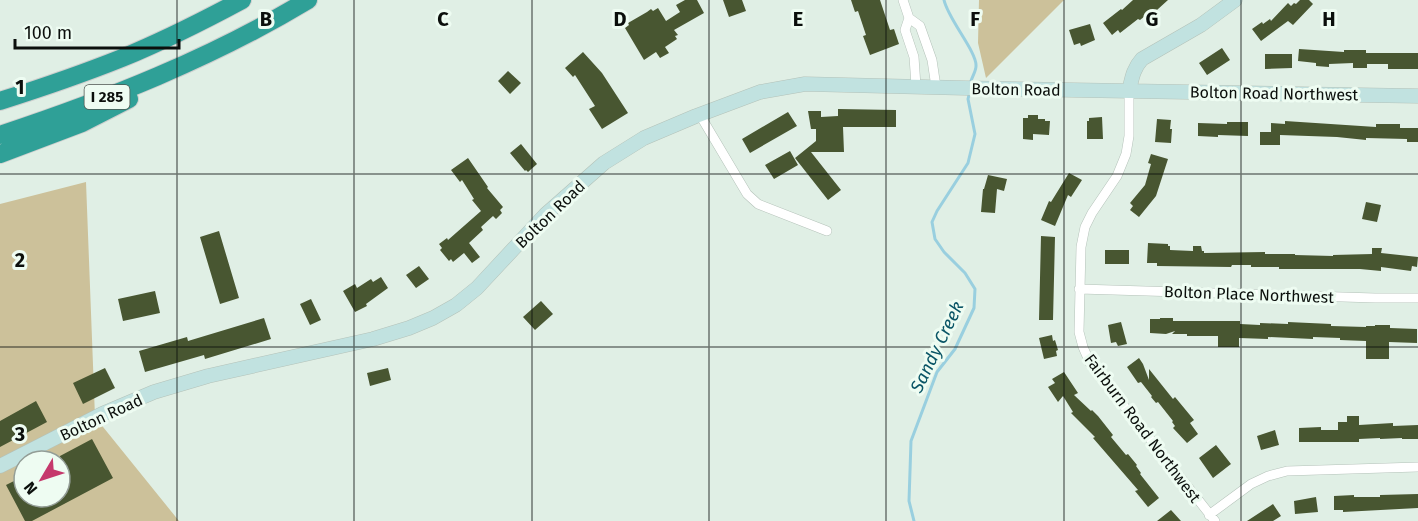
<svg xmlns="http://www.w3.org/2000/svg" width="1418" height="521" font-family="'Fira Sans',sans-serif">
	<rect width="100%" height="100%" fill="#e0efe5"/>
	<path fill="#ccc19a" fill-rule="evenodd" d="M 979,0 L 1064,0 L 986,78 L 978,43 Z
		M 86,182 L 95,417 L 179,521 L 0,521 L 0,204 ZM 24,461 L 60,461 L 60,497 L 24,497 Z"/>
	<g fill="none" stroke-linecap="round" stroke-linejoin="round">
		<path stroke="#99cfdf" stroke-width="3" d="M 944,0 C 948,19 977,52 976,66 C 976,72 971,78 970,85
			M 914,521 L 909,501 L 911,441 L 937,372 L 955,349 L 974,308 L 975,289 L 965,273 L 944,252 L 935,239 L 932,222 L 937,211 L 968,163 L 975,134 L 968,99 L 970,91"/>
	</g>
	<path fill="#485631" d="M 685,0 L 697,0 L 704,13 L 674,30 L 678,35 L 675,36 L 677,39 L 665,47 L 669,53 L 660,58 L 656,52 L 644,60 L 625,28 L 629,25 L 628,23 L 647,12 L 651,9 L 653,11 L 658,8 L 666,21 L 680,12 L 676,5 Z
		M 723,0 L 742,0 L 746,11 L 729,17 Z
		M 851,0 L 880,0 L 890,30 L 894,29 L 899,44 L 870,55 L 863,36 L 866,35 L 858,11 L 855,12 Z
		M 1133,0 L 1168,0 L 1147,19 L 1145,16 L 1140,20 L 1138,19 L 1120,33 L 1118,30 L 1112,35 L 1103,23 L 1121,9 L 1122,10 Z
		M 1300,0 L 1309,0 L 1313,4 L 1293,25 L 1288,21 L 1261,41 L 1252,29 L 1262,22 L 1263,24 L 1270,19 L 1271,21 L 1288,3 L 1291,6 L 1294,3 L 1296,4 Z
		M 1090,24 L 1095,40 L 1081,46 L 1080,43 L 1074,45 L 1069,30 Z
		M 1222,48 L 1230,60 L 1207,75 L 1199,63 Z
		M 1299,49 L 1344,52 L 1344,50 L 1366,50 L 1366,53 L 1418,53 L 1418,69 L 1388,69 L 1388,64 L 1367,64 L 1367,68 L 1353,68 L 1353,63 L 1329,64 L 1329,67 L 1316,66 L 1316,63 L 1298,61 Z
		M 583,52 L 602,73 L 628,113 L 602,129 L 589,109 L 595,106 L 575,75 L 573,77 L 565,68 Z
		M 1265,54 L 1292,54 L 1292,68 L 1265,69 Z
		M 508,71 L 521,83 L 510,94 L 498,81 Z
		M 838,109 L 896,110 L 896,127 L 843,127 L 844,152 L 811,152 L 841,190 L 828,200 L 795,158 L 816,141 L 816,129 L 811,129 L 808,111 L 821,111 L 821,117 L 838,116 Z
		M 788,112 L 797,126 L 750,153 L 742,139 Z
		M 1028,115 L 1038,115 L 1038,119 L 1045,119 L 1045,121 L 1050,121 L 1049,135 L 1033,134 L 1033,140 L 1023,139 L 1023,118 L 1028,118 Z
		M 1102,117 L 1103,139 L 1087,139 L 1087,121 L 1089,121 L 1089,118 Z
		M 1157,119 L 1171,120 L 1170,129 L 1172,129 L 1171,143 L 1155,142 Z
		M 1285,121 L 1376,127 L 1376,124 L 1400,124 L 1400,128 L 1418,128 L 1418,142 L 1407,142 L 1407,139 L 1366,138 L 1366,140 L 1337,137 L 1280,135 L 1280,145 L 1260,145 L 1260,132 L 1271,132 L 1271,123 L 1285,124 Z
		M 1227,122 L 1248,122 L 1248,136 L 1218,135 L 1218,137 L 1198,136 L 1198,123 L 1227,124 Z
		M 521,144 L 537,164 L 528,172 L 526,170 L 525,171 L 510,153 Z
		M 790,151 L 798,165 L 774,179 L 765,165 Z
		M 1151,154 L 1168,159 L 1156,196 L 1139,217 L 1130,210 L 1133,206 L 1130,203 L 1145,185 L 1151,164 L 1148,163 Z
		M 468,158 L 488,187 L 487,188 L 503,207 L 500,210 L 502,213 L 496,219 L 493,216 L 481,227 L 483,230 L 469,243 L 480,257 L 472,263 L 464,253 L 453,262 L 451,259 L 449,261 L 440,250 L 442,248 L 439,244 L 447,238 L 448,240 L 481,211 L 472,200 L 474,199 L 462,180 L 460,182 L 451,170 Z
		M 1069,173 L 1082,180 L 1071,197 L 1068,195 L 1055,226 L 1041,220 L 1049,201 L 1051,202 Z
		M 988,175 L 1007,179 L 1004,191 L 997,189 L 995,213 L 981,212 L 983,189 L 984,189 Z
		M 1366,202 L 1381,205 L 1377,222 L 1362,219 Z
		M 219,231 L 239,298 L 220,304 L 200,237 Z
		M 1041,236 L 1055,237 L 1053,320 L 1039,320 Z
		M 1148,243 L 1168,244 L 1168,246 L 1170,246 L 1170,250 L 1193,251 L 1193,246 L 1201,246 L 1202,251 L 1204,251 L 1204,253 L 1265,252 L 1265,254 L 1295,254 L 1295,255 L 1333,256 L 1333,255 L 1372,254 L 1372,248 L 1382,248 L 1381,253 L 1418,257 L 1417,267 L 1412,266 L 1411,271 L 1381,267 L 1381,271 L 1360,269 L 1279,269 L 1279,267 L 1251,267 L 1251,265 L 1232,265 L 1231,267 L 1157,266 L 1157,263 L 1147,263 Z
		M 1105,250 L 1129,250 L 1129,264 L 1105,264 Z
		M 419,266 L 429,279 L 416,288 L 406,275 Z
		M 381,277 L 388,288 L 366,304 L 367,306 L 355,312 L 343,291 L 355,284 L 357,288 L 371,279 L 373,282 Z
		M 155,291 L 160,313 L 123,321 L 118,299 Z
		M 311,299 L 321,320 L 310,325 L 300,304 Z
		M 541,301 L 553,314 L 535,330 L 523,317 Z
		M 264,318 L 271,339 L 205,359 L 204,355 L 145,372 L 139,351 L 187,337 L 188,341 Z
		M 1160,318 L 1173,318 L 1173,321 L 1240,321 L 1240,324 L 1260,325 L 1260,323 L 1288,324 L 1288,322 L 1331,324 L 1331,326 L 1366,327 L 1366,326 L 1375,326 L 1375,325 L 1390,325 L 1390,328 L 1417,329 L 1417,343 L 1389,342 L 1389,359 L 1366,359 L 1366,341 L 1340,340 L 1340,338 L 1313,337 L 1313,339 L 1268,337 L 1268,339 L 1239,338 L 1239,347 L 1218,347 L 1218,336 L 1187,336 L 1187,334 L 1172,334 L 1175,331 L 1166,334 L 1150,333 L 1150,319 L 1160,319 Z
		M 1121,322 L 1127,344 L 1118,346 L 1116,342 L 1111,343 L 1108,325 Z
		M 1052,335 L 1053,341 L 1055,340 L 1058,350 L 1056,351 L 1057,356 L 1044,359 L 1039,338 Z
		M 1139,358 L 1143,364 L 1149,380 L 1149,369 L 1173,399 L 1175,397 L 1194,420 L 1190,423 L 1198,434 L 1187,443 L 1173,428 L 1175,426 L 1172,422 L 1173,421 L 1158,402 L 1156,403 L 1151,397 L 1152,396 L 1141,382 L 1138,383 L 1127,367 Z
		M 105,368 L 115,388 L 83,404 L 73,383 Z
		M 388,368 L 391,380 L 370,386 L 367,373 Z
		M 1064,372 L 1078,393 L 1074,395 L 1091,411 L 1092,410 L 1098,416 L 1113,435 L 1111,437 L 1126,455 L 1128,454 L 1137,465 L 1136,466 L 1141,473 L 1140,474 L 1159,498 L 1148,507 L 1135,491 L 1138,490 L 1093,438 L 1095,437 L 1071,413 L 1073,412 L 1063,396 L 1058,402 L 1048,387 L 1055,383 L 1052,379 Z
		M 36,401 L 47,422 L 0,447 L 0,421 Z
		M 1347,416 L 1359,416 L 1359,425 L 1393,423 L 1393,426 L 1418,425 L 1418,439 L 1402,439 L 1402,438 L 1380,439 L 1380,438 L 1359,439 L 1359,442 L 1299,442 L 1299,428 L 1321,427 L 1321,430 L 1338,430 L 1338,422 L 1347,422 Z
		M 1275,430 L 1279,445 L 1261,450 L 1257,436 Z
		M 92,439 L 113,478 L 32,521 L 25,521 L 6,485 L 24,476 L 24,497 L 60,497 L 60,456 Z
		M 1216,445 L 1231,464 L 1213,478 L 1199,458 Z
		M 1418,494 L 1418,508 L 1343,512 L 1343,510 L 1334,510 L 1334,496 L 1354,495 L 1354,497 L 1380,497 L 1380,495 Z
		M 1316,497 L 1318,512 L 1295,514 L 1294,501 Z
		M 1273,504 L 1281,516 L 1273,521 L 1247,521 Z
		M 1171,510 L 1181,521 L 1157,521 Z"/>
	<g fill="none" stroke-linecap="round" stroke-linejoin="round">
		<g stroke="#b4c2b9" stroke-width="10">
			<path id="street" d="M 903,0 L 909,18 L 920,26 L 932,60 L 936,87
				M 909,18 L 905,30 L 914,57 L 916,86
				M 1129,91 L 1129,136 L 1126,154 L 1117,176 L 1092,213 L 1085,227 L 1081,247 L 1079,332 L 1083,347 L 1090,363 L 1215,521
				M 700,115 L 747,194 L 758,204 L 827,231
				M 1079,289 L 1375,298 L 1418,298
				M 1209,515 L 1251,484 L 1268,476 L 1287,471 L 1418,467"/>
		</g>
		<g stroke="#b4c2b9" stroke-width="15">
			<path id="secondary" d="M 1129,91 C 1132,78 1133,69 1142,59 L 1201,25 L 1235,0
				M 0,466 L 102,414 L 154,392 L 208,376 L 373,339 L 409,328 L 433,318 L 456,305 L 477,288 L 545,215 L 604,163 L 644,138 L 696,116 L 760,92 L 805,84 L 965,88 L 1418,96"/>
		</g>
		<g stroke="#cecfce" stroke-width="20">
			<path id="highway" d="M 0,101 C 41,88 82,74 122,58 C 163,41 203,21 242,0
				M 0,135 C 106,100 212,58 308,0
				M 0,154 L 82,123 L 129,99"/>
		</g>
		<use href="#street" stroke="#fff" stroke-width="9"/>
		<use href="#secondary" stroke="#c1e2e0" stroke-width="14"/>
		<use href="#highway" stroke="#2fa097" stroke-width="18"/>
	</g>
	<path fill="none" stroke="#0b0f0c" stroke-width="1.5" stroke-opacity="0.55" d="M 177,0 L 177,521M 354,0 L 354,521M 532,0 L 532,521M 709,0 L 709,521M 886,0 L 886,521M 1064,0 L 1064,521M 1241,0 L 1241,521M 0,174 L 1418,174M 0,347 L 1418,347"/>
	<g text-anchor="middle" stroke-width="6" stroke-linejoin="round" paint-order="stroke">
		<rect fill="#eefcf2" stroke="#4f5651" stroke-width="1.5" x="84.5" y="85" width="45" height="24" rx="4.5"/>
		<g font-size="15" font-weight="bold" fill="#0b0f0c">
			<text x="107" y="102">I 285</text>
		</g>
		<g font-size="16" fill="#0b0f0c" stroke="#eefcf2">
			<text transform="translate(1016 89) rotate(1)" y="6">Bolton Road</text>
			<text transform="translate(1274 93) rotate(1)" y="6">Bolton Road Northwest</text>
			<text transform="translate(550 214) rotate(-44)" y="6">Bolton Road</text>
			<text transform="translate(1249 294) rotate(2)" y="6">Bolton Place Northwest</text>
			<text transform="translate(101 417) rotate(-25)" y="6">Bolton Road</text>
			<text transform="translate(1143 428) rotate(53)" y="6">Fairburn Road Northwest</text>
		</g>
		<g font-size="18" font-style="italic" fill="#0a5566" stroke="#eefcf2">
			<text transform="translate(937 347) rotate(-64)" y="6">Sandy Creek</text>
		</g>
	</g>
	<g font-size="20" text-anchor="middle" font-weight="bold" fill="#0b0f0c" stroke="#eefcf2" stroke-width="6" stroke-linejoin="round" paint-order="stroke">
		<text x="266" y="26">B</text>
		<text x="443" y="26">C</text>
		<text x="620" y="26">D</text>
		<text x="798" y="26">E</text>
		<text x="975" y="26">F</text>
		<text x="1152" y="26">G</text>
		<text x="1329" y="26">H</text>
		<text x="20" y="94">1</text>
		<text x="20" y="267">2</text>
		<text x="20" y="441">3</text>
	</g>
	<g transform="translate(42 479) rotate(231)"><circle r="28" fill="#eefcf2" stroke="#939d96" stroke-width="1.5"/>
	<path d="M0-4.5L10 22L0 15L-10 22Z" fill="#c5396c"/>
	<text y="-9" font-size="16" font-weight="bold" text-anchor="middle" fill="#0b0f0c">N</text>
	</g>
	<path d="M15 39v9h164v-9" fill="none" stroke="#0b0f0c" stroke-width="3"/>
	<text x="24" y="39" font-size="18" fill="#0b0f0c" stroke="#eefcf2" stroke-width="4.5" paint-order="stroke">100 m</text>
</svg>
